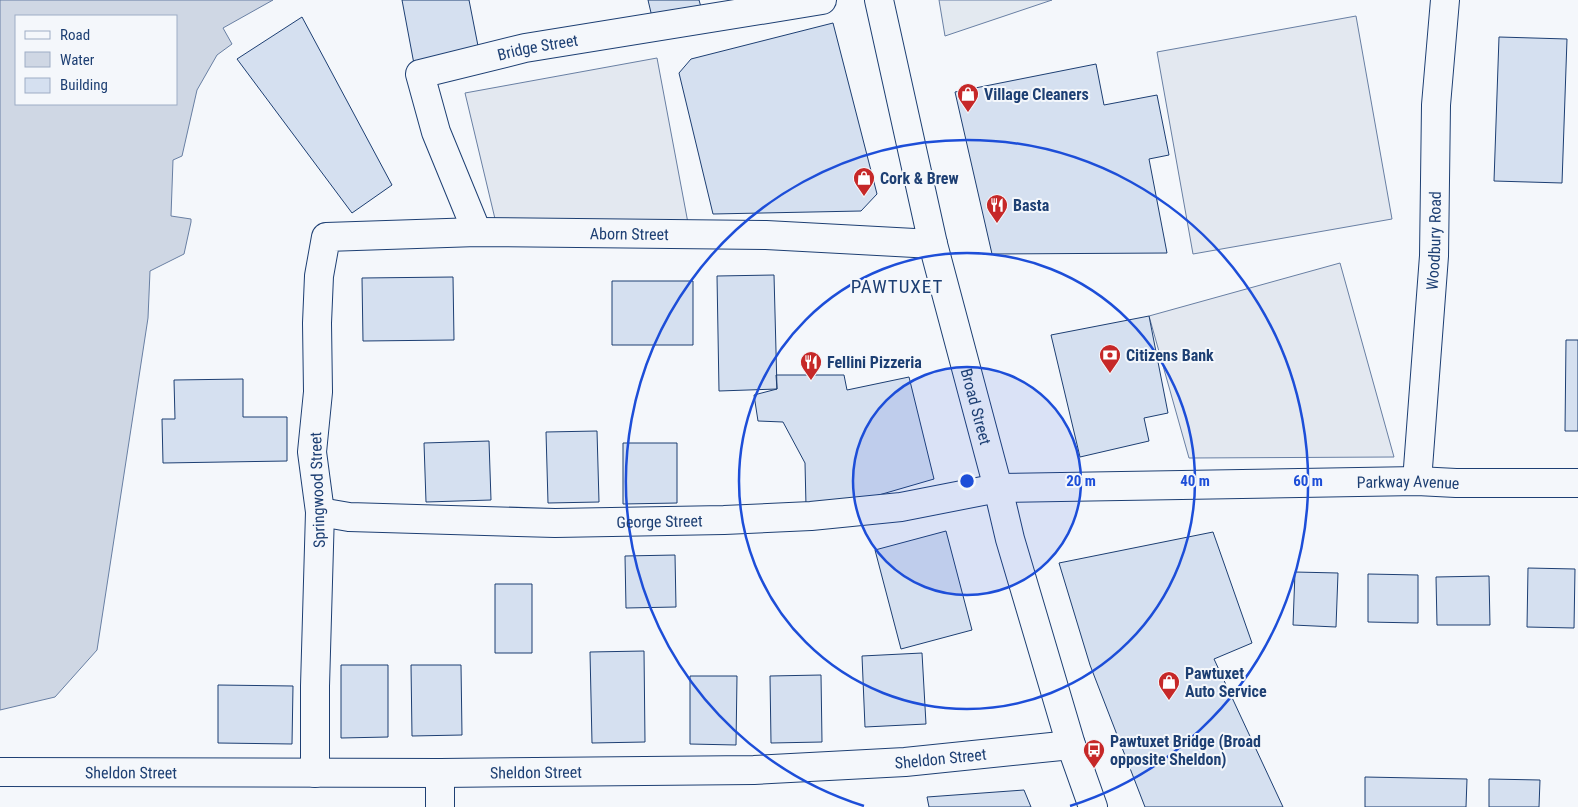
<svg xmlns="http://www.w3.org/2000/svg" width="1578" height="807" font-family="'Roboto Condensed',sans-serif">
	<rect width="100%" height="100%" fill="#f4f7fb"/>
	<path fill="#e3e9f0" stroke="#687fa3" d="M 939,0 L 1052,0 L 945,36 Z"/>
	<path fill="#e3e8f0" stroke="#687fa3" d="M 1356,16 L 1392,219 L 1193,254 L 1157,52 Z
		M 657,58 L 688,223 L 496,223 L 465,93 Z
		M 1340,263 L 1394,457 L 1189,458 L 1149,316 Z"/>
	<path fill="#cfd7e4" stroke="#687fa3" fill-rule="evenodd" d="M 0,0 L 273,0 L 223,28 L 232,44 L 217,55 L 197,90 L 182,156 L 173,160 L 171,216 L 191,219 L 191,222 L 184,254 L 150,271 L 148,318 L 97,650 L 55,697 L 0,710 ZM 16,16 L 176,16 L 176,104 L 16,104 Z"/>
	<path fill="#d5e0f0" stroke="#1d3f73" d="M 402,0 L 469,0 L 479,51 L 414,64 Z
		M 648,0 L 699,0 L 701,7 L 652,17 Z
		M 302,17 L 392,185 L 352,213 L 237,59 Z
		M 833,23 L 877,194 L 861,211 L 713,214 L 679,73 L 691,59 Z
		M 1499,37 L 1567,39 L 1562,183 L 1494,181 Z
		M 1096,64 L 1104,105 L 1157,95 L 1169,155 L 1149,159 L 1167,253 L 992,254 L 955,92 Z
		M 774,275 L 777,389 L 719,391 L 717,276 Z
		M 453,277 L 454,340 L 363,341 L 362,278 Z
		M 612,281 L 693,281 L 693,345 L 612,345 Z
		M 1149,316 L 1168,413 L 1144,418 L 1149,441 L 1080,457 L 1051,335 Z
		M 1566,340 L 1578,340 L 1578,431 L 1565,431 Z
		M 776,375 L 844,375 L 847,390 L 909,377 L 934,479 L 841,506 L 806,506 L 805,463 L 783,422 L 758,421 L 754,395 L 777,389 Z
		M 243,379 L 243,417 L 287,417 L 287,461 L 163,463 L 162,419 L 175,419 L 174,380 Z
		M 597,431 L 599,502 L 548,503 L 546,432 Z
		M 489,441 L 491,500 L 426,502 L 424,443 Z
		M 623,443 L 677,443 L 677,503 L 623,504 Z
		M 946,531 L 972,630 L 901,649 L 875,550 Z
		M 1213,532 L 1252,643 L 1214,659 L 1283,807 L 1145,807 L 1090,665 L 1059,563 Z
		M 675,555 L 676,607 L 626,608 L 625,556 Z
		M 1528,568 L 1575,569 L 1574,628 L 1527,627 Z
		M 1295,572 L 1338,573 L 1336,627 L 1293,625 Z
		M 1368,574 L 1418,575 L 1418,623 L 1368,622 Z
		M 1489,576 L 1490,625 L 1437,625 L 1436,577 Z
		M 495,584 L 532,584 L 532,653 L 495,653 Z
		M 644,651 L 645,742 L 592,743 L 590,652 Z
		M 922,653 L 926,724 L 865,727 L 862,656 Z
		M 341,665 L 388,665 L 388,737 L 341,738 Z
		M 411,665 L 461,665 L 462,735 L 412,736 Z
		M 821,675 L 822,742 L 771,743 L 770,676 Z
		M 690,676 L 737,676 L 736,745 L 690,744 Z
		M 218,685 L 293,686 L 292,744 L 218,743 Z
		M 1365,777 L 1467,779 L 1466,807 L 1365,807 Z
		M 1489,779 L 1540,780 L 1539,807 L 1489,807 Z
		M 1024,790 L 1031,807 L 929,807 L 927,797 Z"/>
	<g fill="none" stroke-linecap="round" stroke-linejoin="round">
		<g stroke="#1d3f73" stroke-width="30">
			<g id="minor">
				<path id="s1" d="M 477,232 L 436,132 L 420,74 L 525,48 L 822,0"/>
				<path id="s2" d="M 1417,481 L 1434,256 L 1436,105 L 1445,0"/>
				<path id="s3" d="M 320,512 L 349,517 L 555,523 L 724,520 L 811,516 L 901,507 L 998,488 L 1417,481 L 1456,483 L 1578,483"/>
				<path id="s4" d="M 0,772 L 440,773 L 754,770 L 905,762 L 1071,745"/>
				<path id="s5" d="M 315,773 L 315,686 L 320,512 L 312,452 L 318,392 L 317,323 L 319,276 L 326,237 L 477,232 L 766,235 L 933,244"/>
				<path d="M 440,807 L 440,773"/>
			</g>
		</g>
		<g stroke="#1d3f73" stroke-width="30">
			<g id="secondary">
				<path id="s6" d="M 879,0 L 933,244 L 998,488 L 1010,539 L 1071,745 L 1093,807"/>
			</g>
		</g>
		<use href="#minor" stroke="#f4f7fb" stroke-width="28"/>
		<use href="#secondary" stroke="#f4f7fb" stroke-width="28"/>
	</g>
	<circle cx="967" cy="481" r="114" fill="#1d4ed8" fill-opacity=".12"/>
	<g fill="none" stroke="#1d4ed8" stroke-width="2.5">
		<circle cx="967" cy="481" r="114"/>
		<circle cx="967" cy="481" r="228"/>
		<path d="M864 806A341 341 0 1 1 1070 806"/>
	</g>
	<defs>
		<g id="shop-pin" transform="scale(1.125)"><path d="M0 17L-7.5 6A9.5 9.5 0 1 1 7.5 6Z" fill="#c62828" stroke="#f4f7fb"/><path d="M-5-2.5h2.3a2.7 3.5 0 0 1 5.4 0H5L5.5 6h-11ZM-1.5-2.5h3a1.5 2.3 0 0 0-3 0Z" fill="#fff"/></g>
		<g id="restaurant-pin" transform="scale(1.125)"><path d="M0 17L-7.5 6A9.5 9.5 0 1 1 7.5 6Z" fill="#c62828" stroke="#f4f7fb"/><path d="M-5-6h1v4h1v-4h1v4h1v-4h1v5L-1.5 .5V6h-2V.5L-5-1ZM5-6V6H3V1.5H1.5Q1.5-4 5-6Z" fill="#fff"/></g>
		<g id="bank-pin" transform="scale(1.125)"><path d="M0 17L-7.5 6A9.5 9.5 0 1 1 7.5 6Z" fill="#c62828" stroke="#f4f7fb"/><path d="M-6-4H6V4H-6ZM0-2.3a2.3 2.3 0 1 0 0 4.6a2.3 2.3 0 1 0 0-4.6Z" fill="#fff"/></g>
		<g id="bus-pin" transform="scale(1.125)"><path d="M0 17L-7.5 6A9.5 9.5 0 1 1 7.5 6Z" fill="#c62828" stroke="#f4f7fb"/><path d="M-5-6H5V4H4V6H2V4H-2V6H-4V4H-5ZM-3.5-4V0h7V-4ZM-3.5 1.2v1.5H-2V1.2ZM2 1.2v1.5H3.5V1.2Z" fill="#fff"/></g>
	</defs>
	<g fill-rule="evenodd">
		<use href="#shop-pin" x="968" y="94"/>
		<use href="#shop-pin" x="864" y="178"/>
		<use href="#restaurant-pin" x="997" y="205"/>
		<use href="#bank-pin" x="1110" y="355"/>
		<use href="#restaurant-pin" x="811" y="362"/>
		<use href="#shop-pin" x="1169" y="682"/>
		<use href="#bus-pin" x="1094" y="750"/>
	</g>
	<g text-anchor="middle" stroke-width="4" stroke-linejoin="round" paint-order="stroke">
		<g font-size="16" fill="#1d3f73" stroke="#f4f7fb">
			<text dy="6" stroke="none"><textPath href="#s1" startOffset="289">Bridge Street</textPath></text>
			<text dy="6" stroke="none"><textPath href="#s5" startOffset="841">Aborn Street</textPath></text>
			<text dy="6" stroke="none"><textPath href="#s2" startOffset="241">Woodbury Road</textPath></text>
			<text dy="6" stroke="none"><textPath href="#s6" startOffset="418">Broad Street</textPath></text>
			<text dy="6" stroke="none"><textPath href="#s3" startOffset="1091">Parkway Avenue</textPath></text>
			<text transform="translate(317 490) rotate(-92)" y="6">Springwood Street</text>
			<text dy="6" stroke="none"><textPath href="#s3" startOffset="340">George Street</textPath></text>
			<text dy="6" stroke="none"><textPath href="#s4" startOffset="941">Sheldon Street</textPath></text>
			<text dy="6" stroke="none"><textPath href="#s4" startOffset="131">Sheldon Street</textPath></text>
			<text dy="6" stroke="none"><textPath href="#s4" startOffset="536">Sheldon Street</textPath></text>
		</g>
		<g font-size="16" font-weight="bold" fill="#1d3f73" stroke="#f4f7fb" text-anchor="start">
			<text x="984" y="100">Village Cleaners</text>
			<text x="880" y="184">Cork &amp; Brew</text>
			<text x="1013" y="211">Basta</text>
			<text x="1126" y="361">Citizens Bank</text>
			<text x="827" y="368">Fellini Pizzeria</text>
			<text x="1185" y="679">Pawtuxet<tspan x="1185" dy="18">Auto Service</tspan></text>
			<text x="1110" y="747">Pawtuxet Bridge (Broad<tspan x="1110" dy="18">opposite Sheldon)</tspan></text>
		</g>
		<g font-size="19" letter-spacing="1" fill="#1d3f73" stroke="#f4f7fb">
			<text x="897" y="293">PAWTUXET</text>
		</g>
	</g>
	<circle cx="967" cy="481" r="8" fill="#1d4ed8" stroke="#f4f7fb" stroke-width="2.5"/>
	<g font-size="15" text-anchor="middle" font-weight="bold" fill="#1d4ed8" stroke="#f4f7fb" stroke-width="4" stroke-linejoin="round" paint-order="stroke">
		<text x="1081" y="486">20 m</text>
		<text x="1195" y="486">40 m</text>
		<text x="1308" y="486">60 m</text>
	</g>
	<rect x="15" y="15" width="162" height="90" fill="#f4f7fb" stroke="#9eadc5"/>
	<rect x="25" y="31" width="25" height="8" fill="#f4f7fb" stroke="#9eadc5"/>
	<text x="60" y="40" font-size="15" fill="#1d3f73">Road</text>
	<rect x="25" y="52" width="25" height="15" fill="#cfd7e4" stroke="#9eadc5"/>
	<text x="60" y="65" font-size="15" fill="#1d3f73">Water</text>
	<rect x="25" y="78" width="25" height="15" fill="#d5e0f0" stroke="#9eadc5"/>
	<text x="60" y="90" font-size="15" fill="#1d3f73">Building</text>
</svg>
